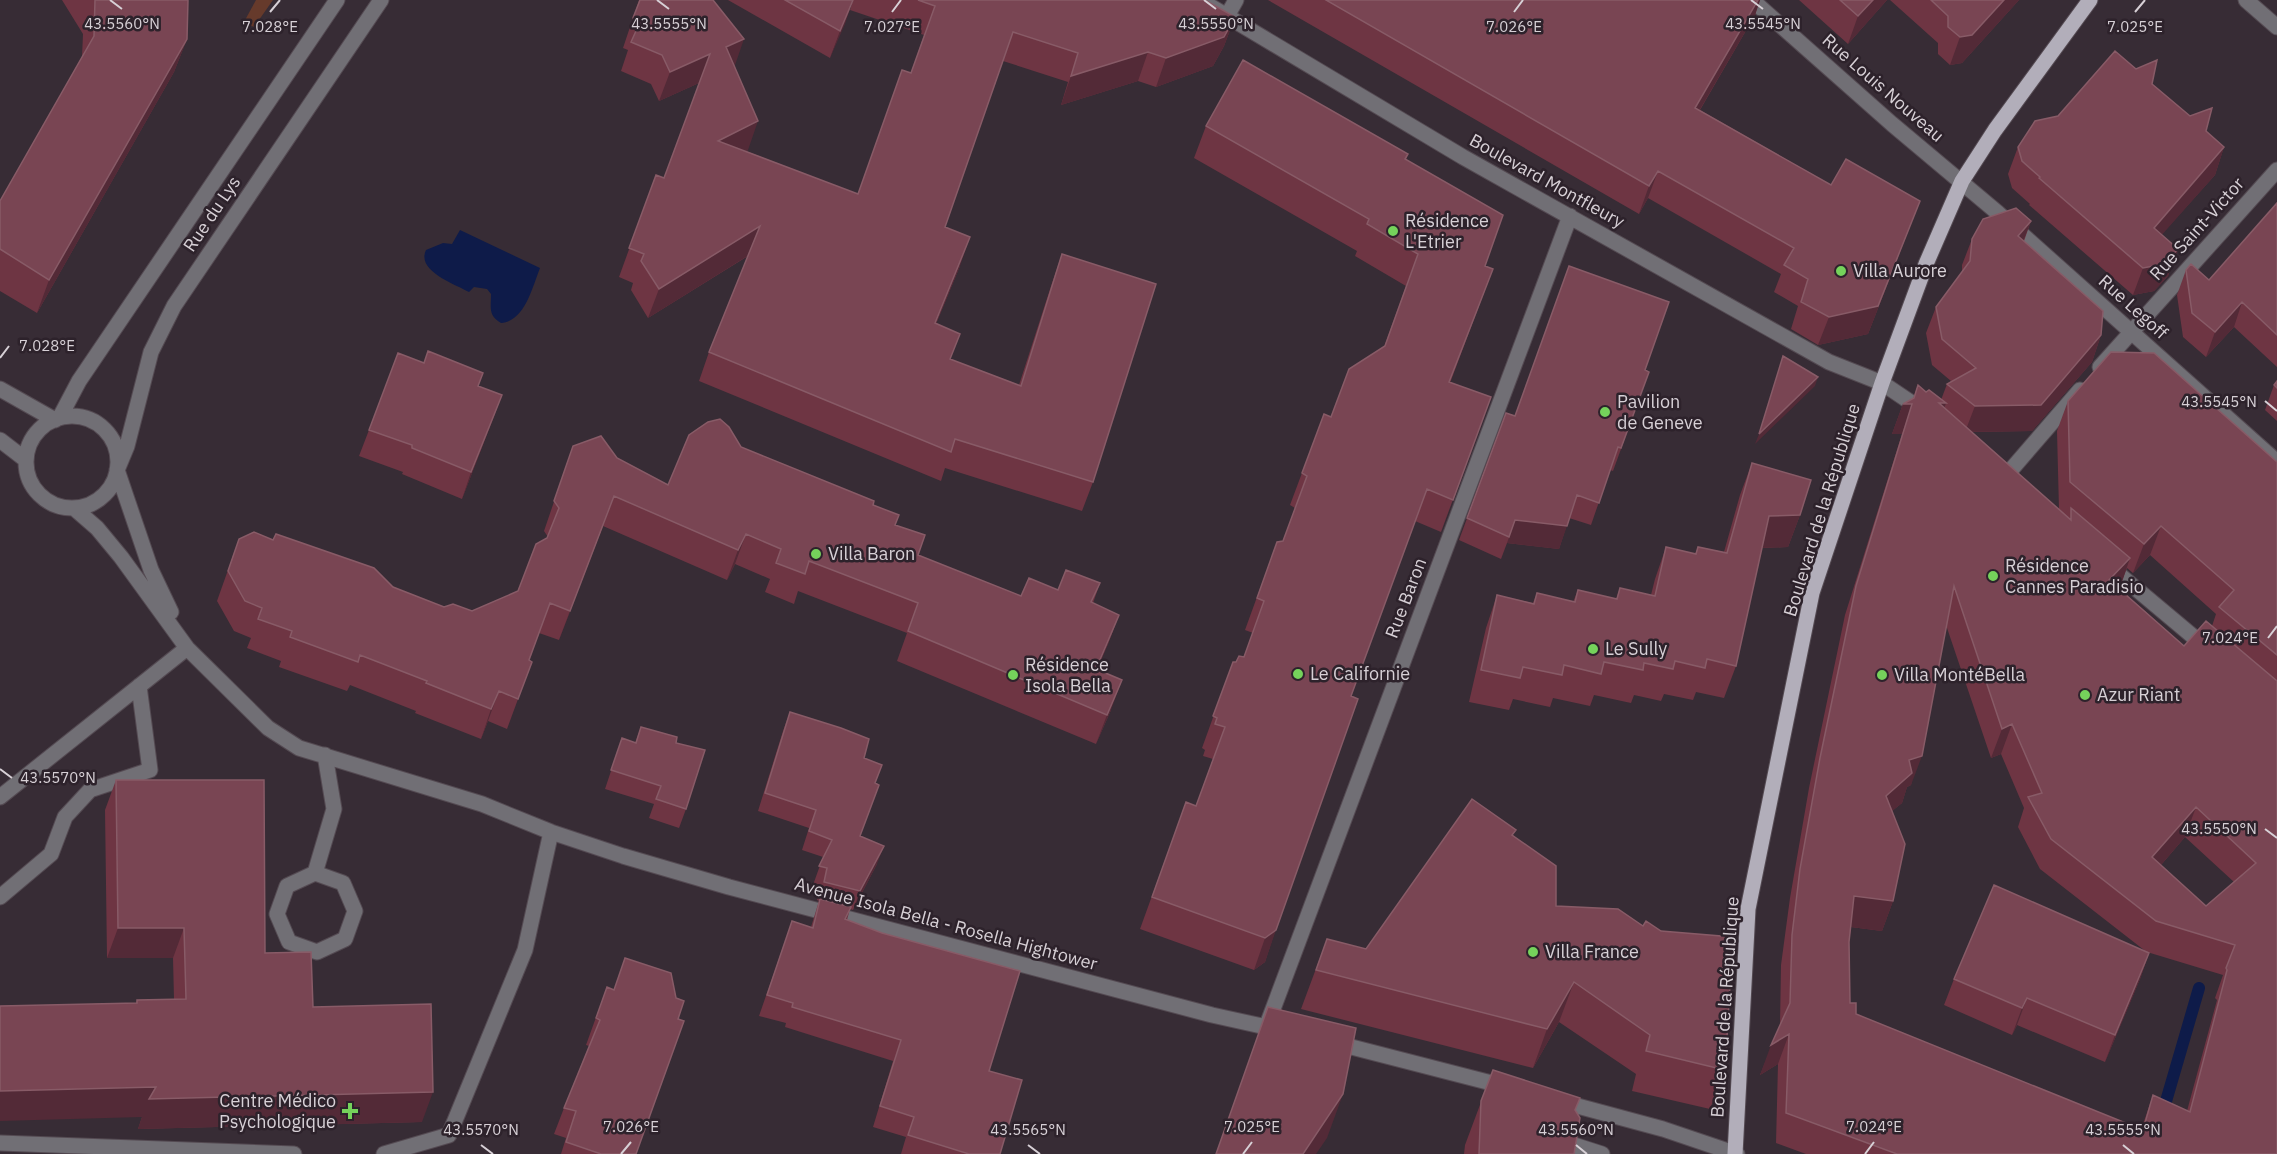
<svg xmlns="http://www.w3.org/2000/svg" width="2277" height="1154" font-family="'IBM Plex Sans',sans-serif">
	<rect width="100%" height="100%" fill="#372c35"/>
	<path fill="#663a2b" d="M 256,0 L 273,0 L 254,27 L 244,22 Z"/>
	<path fill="#0e1b49" d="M 460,230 L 540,268 C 532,288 525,321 501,323 C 488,315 491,308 491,294 L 487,289 L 474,287 L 469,292 C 455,284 416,271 426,250 L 443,243 L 452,244 Z"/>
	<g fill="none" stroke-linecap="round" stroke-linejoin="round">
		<path stroke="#0e1b49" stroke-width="12" d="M 2162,1115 L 2199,988"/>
		<g stroke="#544a52" stroke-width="17">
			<path id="minor" d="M 1200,0 L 1463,157 L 1829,362 L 1882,383 L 1925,412
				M 1752,0 L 1892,124 L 1998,213 L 2277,462
				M 2246,0 L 2277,27
				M 1227,16 L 1236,0
				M 2100,367 L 2277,170
				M 0,389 L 55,420
				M26 462a46 46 0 1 1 92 0a46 46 0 1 1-92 0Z
				M 60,417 L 79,381 L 337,0
				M 0,440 L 26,460
				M 2004,478 L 2080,390
				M 74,508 L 97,528 L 121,557 L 187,648 L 268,728 L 299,748 L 482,804 L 551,832 L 623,856 L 729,887 L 1212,1015 L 1280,1030
				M 2109,566 L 2208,649
				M 171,612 L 151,570 L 117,470 L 127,446 L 151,352 L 174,306 L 381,0
				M 0,797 L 187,648
				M 315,873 L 343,883 L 355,911 L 345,939 L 317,952 L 289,942 L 277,914 L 287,886 L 315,873 L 334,809 L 325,755
				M 0,897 L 51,854 L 65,817 L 90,790 L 150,770 L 139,686
				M 1267,1025 L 1570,216
				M 1332,1042 L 1507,1087
				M 1559,1101 L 1663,1129 L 1737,1154
				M 0,1143 L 294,1154
				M 384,1154 L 449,1135 L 525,950 L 551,832
				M 1569,1154 L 1574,1145 L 1602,1154"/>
		</g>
		<g stroke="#544a52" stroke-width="17">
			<path id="major" d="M 1735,1154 L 1748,909 L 1812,593 L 1882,383 L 1926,264 L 1962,181 L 1995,130 L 2090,0"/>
		</g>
		<use href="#minor" stroke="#716f75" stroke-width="15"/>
		<use href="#major" stroke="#b2aeba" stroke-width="15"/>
	</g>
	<path fill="#6e3543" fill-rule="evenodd" d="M 62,0 L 188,0 L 187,39 L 174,72 L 37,313 L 0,291 L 0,201 L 82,57 L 83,34 Z
		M 639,0 L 713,0 L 735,66 L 748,150 L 746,151 L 858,194 L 911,73 L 924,35 L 850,10 L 853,0 L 1205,0 L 1235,17 L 1224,46 L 1213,66 L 1156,87 L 1138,81 L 1061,105 L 1068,82 L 1003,61 L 945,227 L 960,266 L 936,324 L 950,359 L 1019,385 L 1052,283 L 1062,254 L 1093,482 L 1082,511 L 945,468 L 941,481 L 699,381 L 709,352 L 748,256 L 648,318 L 631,290 L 633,283 L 619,277 L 656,175 L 664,178 L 699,83 L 659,101 L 651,84 L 621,71 L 628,50 L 623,48 Z
		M 728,0 L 853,0 L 830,58 Z
		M 1268,0 L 1760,0 L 1755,15 L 1700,110 L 1831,185 L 1920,201 L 1868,334 L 1818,345 L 1791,329 L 1798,306 L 1774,292 L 1781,274 L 1648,198 L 1639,214 Z
		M 1799,0 L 1887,0 L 1848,44 Z
		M 1890,0 L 2019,0 L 1962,63 L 1950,65 L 1938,54 L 1938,43 Z
		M 2152,84 L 2224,147 L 2215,175 L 2161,235 L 2178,249 L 2168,276 L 2154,291 L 2133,295 L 2029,205 L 2030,204 L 2012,188 L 2008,174 L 2018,147 L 2058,116 Z
		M 1206,126 L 1408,154 L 1406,160 L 1485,266 L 1493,269 L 1450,383 L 1491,397 L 1441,532 L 1415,521 L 1351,696 L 1265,962 L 1254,970 L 1140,929 L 1186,802 L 1196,806 L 1213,759 L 1203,756 L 1205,750 L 1202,748 L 1233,662 L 1236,662 L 1244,657 L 1253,633 L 1245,630 L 1277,542 L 1283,541 L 1295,508 L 1290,505 L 1324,414 L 1331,417 L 1384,347 L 1406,286 L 1355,256 L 1357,251 L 1194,158 Z
		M 2277,203 L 2277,367 L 2234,327 L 2206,357 L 2183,337 L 2177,295 L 2186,270 L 2209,280 Z
		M 2031,221 L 2024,241 L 2101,335 L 2092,362 L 2032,431 L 1972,432 L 2059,510 L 2057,431 L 2068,401 L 2277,462 L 2277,1154 L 1806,1154 L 1776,1143 L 1778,1064 L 1760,1075 L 1780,1026 L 1781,965 L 1790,898 L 1809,788 L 1845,615 L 1902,434 L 1892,434 L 1903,404 L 1913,399 L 1918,385 L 1926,392 L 1941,400 L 1947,384 L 1951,381 L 1932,365 L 1926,333 L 1936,307 L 1962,272 L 1962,265 L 1972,239 ZM 2150,555 L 2216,614 L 2212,626 L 2184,646 L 2119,588 L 2127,568 L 2133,573 ZM 1946,625 L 1991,758 L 2001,754 L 2024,808 L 2018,827 L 2040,869 L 2144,950 L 1954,979 L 1944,1005 L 2012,1035 L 2017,1025 L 2105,1062 L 2140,979 L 2149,953 L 2147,952 L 2223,975 L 2215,998 L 2217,1000 L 2187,1111 L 2153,1095 L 2141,1130 L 1856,1014 L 1850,1003 L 1849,942 L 1851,927 L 1882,931 L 1893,901 L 1892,811 L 1902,803 L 1907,787 L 1911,785 ZM 2185,837 L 2234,882 L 2206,906 L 2161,865 Z
		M 1649,372 L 1613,471 L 1610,470 L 1591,525 L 1569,518 L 1559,549 L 1507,543 L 1501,559 L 1459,540 L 1506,413 L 1515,416 Z
		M 2277,381 L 2277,421 L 2265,410 L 2274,385 Z
		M 478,386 L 502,395 L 462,499 L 402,474 L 403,472 L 359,456 L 369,430 Z
		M 573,446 L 617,458 L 668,485 L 741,447 L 873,505 L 896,525 L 918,555 L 1021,596 L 1100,583 L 1093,603 L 1119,615 L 1108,644 L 1097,669 L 1111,710 L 1096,744 L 897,661 L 907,633 L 798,591 L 794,604 L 765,592 L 770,579 L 735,564 L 727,580 L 603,526 L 559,640 L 539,633 L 529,660 L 521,691 L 507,729 L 488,721 L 481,739 L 415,713 L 416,711 L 350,685 L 347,691 L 279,667 L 281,661 L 247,648 L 251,638 L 234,631 L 217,601 L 239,539 L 273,540 L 444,607 L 472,611 L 518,591 L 548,537 L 544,531 Z
		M 1752,463 L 1800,515 L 1788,547 L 1762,548 L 1736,666 L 1724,698 L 1696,692 L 1693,700 L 1664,694 L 1661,701 L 1634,695 L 1631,703 L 1594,695 L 1590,706 L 1553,698 L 1550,707 L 1513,699 L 1509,710 L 1469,702 L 1486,628 L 1497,595 L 1533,603 L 1537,593 L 1573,602 L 1578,590 L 1616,599 L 1620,588 L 1651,595 L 1655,579 L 1666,547 L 1695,554 L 1698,547 L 1724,552 L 1740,495 Z
		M 790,712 L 864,758 L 875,783 L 860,836 L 877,864 L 853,910 L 850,909 L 847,920 L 989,1071 L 1000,1154 L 901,1154 L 906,1137 L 873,1127 L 893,1061 L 785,1027 L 786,1023 L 759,1016 L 792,921 L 811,927 L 819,901 L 817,900 L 820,887 L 813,885 L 823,857 L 802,850 L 809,828 L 758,811 L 783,731 Z
		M 641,727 L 676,743 L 686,809 L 679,828 L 649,818 L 654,804 L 605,789 L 622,738 L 635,743 Z
		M 116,780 L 265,953 L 313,1007 L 422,1122 L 138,1129 L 142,1117 L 136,1003 L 137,1000 L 174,999 L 173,958 L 107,958 L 105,810 Z
		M 1513,835 L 1556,906 L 1725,1070 L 1710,1109 L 1632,1091 L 1636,1074 L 1559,1022 L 1533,1068 L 1301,1009 L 1327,939 L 1366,949 Z
		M 607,987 L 678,1019 L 636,1154 L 561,1154 L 566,1138 L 554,1134 L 564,1108 L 589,1046 L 586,1045 Z
		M 1493,1070 L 1576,1111 L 1574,1154 L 1464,1154 L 1465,1145 Z"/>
	<path fill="#532a37" d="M 853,0 L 845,24 L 830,58 L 840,31 Z
		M 1758,0 L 1760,0 L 1755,15 L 1685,135 L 1695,108 Z
		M 1873,0 L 1887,0 L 1848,44 L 1858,16 Z
		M 2004,0 L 2019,0 L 1962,63 L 1950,65 L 1960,37 Z
		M 1235,17 L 1224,46 L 1213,66 L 1156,87 L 1166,58 Z
		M 187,39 L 174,72 L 37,313 L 49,280 Z
		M 744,39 L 734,68 L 726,47 Z
		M 1148,52 L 1138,81 L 1061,105 L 1071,76 Z
		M 710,54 L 699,83 L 659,101 L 670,72 Z
		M 758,121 L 748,150 L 708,170 L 718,141 Z
		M 2224,147 L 2215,175 L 2144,255 L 2154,228 Z
		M 1658,171 L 1648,198 L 1639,214 L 1649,186 Z
		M 1920,201 L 1868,334 L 1818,345 L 1829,317 Z
		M 2031,221 L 2021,247 L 2018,236 Z
		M 760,226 L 749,255 L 648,318 L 659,289 Z
		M 970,237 L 960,266 L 924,352 L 935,323 Z
		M 2178,249 L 2168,276 L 2154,291 L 2133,295 L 2143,268 Z
		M 2242,302 L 2234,327 L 2206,357 L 2215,332 Z
		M 2101,335 L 2092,362 L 2032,431 L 1965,432 L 1975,406 Z
		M 1818,377 L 1815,386 L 1755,444 L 1759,434 Z
		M 502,395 L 492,422 L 462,499 L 471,472 Z
		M 1939,403 L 1946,403 L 1936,433 Z
		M 1903,404 L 1912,404 L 1902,434 L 1892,434 Z
		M 614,496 L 603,526 L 559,640 L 570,611 Z
		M 1800,515 L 1788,547 L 1757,548 L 1769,516 Z
		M 1515,520 L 1567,526 L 1559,549 L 1507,543 Z
		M 2161,526 L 2150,555 L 2133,573 L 2144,544 Z
		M 746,534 L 735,564 L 727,580 L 738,550 Z
		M 2130,558 L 2120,588 L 2098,610 L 2109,580 Z
		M 1119,615 L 1108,644 L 1085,698 L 1096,669 Z
		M 1122,680 L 1111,710 L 1096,744 L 1107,715 Z
		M 499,691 L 488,721 L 481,739 L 491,709 Z
		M 2012,724 L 2001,754 L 1991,758 L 2002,729 Z
		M 1922,756 L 1911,785 L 1907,787 L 1902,803 L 1875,825 L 1886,796 L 1909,760 Z
		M 2196,807 L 2185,837 L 2142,887 L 2152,857 Z
		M 884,846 L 877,864 L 853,910 L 860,891 Z
		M 1854,896 L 1893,901 L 1882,931 L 1843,926 Z
		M 118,928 L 184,928 L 173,958 L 107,958 Z
		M 1276,930 L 1265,962 L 1254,970 L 1265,938 Z
		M 2149,953 L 2140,979 L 2105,1062 L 2115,1035 Z
		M 1574,982 L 1559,1022 L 1533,1068 L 1547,1029 Z
		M 2027,998 L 2017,1025 L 2012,1035 L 2022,1008 Z
		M 1789,1034 L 1778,1064 L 1760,1075 L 1771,1045 Z
		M 156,1087 L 433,1092 L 422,1122 L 138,1129 L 142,1117 L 0,1121 L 0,1091 Z
		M 1343,1094 L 1327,1138 L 1316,1154 L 1303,1154 Z"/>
	<path fill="#794553" stroke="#885b67" stroke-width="1.5" fill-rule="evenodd" d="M 95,0 L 188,0 L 187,39 L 49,280 L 0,249 L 0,201 L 94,36 Z
		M 640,0 L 713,0 L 744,39 L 726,47 L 758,121 L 718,141 L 858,194 L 902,70 L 911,73 L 935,6 L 918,0 L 1205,0 L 1235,17 L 1224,37 L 1166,58 L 1148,52 L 1071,76 L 1078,53 L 1013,32 L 945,227 L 970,237 L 935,323 L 960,334 L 950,359 L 1021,386 L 1062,254 L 1156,284 L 1093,482 L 955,439 L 951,452 L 709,352 L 760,226 L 659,289 L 641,261 L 644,254 L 629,248 L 656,175 L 664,178 L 710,54 L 670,72 L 662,55 L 631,42 L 640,22 L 633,18 Z
		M 785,0 L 853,0 L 840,31 Z
		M 1326,0 L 1758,0 L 1695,108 L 1831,185 L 1846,159 L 1920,201 L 1878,306 L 1829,317 L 1801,302 L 1808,279 L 1784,265 L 1794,248 L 1658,171 L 1649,186 Z
		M 1840,0 L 1873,0 L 1858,16 Z
		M 1931,0 L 2004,0 L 1972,35 L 1960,37 L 1948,27 L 1948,16 Z
		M 2115,51 L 2136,69 L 2157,60 L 2152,84 L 2190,116 L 2212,108 L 2206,131 L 2224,147 L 2154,228 L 2178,249 L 2164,264 L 2143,268 L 2039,178 L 2040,177 L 2022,161 L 2018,147 L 2035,121 L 2058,116 Z
		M 1243,60 L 1408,154 L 1405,159 L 1503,215 L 1485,266 L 1493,269 L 1449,382 L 1491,397 L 1453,500 L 1427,489 L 1351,696 L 1358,699 L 1276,930 L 1265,938 L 1152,897 L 1186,802 L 1196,806 L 1225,727 L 1215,724 L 1217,718 L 1213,716 L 1233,662 L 1236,662 L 1239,656 L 1244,657 L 1264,601 L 1257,598 L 1277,542 L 1283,541 L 1307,476 L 1302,473 L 1324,414 L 1331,417 L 1349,369 L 1385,346 L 1418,254 L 1367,224 L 1369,219 L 1206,126 Z
		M 2277,203 L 2277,335 L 2242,302 L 2215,332 L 2192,313 L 2186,270 L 2191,264 L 2209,280 Z
		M 2016,208 L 2031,221 L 2018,236 L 2103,311 L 2101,335 L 2041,405 L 1975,406 L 1947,384 L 1976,368 L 1942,339 L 1936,307 L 1970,261 L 1972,239 L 1983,219 Z
		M 1569,266 L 1669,302 L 1645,370 L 1649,372 L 1621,448 L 1618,447 L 1599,503 L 1577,495 L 1567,526 L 1515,520 L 1509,537 L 1467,518 L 1506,413 L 1515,416 Z
		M 428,351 L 483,373 L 478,386 L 502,395 L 471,472 L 412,448 L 412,445 L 369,430 L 398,353 L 424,363 Z
		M 2111,352 L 2154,353 L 2277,462 L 2277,655 L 2219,607 L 2234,590 L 2161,526 L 2144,544 L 2070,482 L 2068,401 Z
		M 1783,356 L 1818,377 L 1759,434 Z
		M 2277,381 L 2277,388 L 2274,385 Z
		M 1918,385 L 1926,392 L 1929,390 L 1946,403 L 1939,403 L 2071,520 L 2071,508 L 2130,558 L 2109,580 L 2184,646 L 2206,621 L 2277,681 L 2277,1154 L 1897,1154 L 1786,1113 L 1789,1034 L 1771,1045 L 1790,1003 L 1792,935 L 1800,869 L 1820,758 L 1856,586 L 1912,404 L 1903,404 L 1914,398 ZM 1954,586 L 2002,729 L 2012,724 L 2042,793 L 2028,797 L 2051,839 L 2156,921 L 2235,945 L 2226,968 L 2227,970 L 2190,1112 L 2153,1095 L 2143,1130 L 1856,1014 L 1856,1003 L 1850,1003 L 1849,942 L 1854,896 L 1893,901 L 1905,844 L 1886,796 L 1912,773 L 1909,760 L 1922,756 ZM 2196,807 L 2256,863 L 2206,906 L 2152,857 Z
		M 720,419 L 729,427 L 741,447 L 874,501 L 873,505 L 899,515 L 895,525 L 925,535 L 918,555 L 1021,596 L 1029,578 L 1058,590 L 1066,570 L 1100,583 L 1091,602 L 1119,615 L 1096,669 L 1122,680 L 1107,715 L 908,631 L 918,603 L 809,561 L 805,574 L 776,563 L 781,549 L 746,534 L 738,550 L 614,496 L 570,611 L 550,603 L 529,660 L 532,662 L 518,699 L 499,691 L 491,709 L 426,683 L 427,681 L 360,655 L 358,662 L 290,637 L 292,631 L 258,619 L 262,608 L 245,601 L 228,571 L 239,539 L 254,532 L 273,540 L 276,534 L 374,568 L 393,587 L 444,607 L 453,604 L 472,611 L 518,591 L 536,544 L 547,538 L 559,508 L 554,501 L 573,446 L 601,436 L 617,458 L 668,485 L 689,435 L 708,422 Z
		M 1752,463 L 1811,480 L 1800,515 L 1769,516 L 1736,666 L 1707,659 L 1705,668 L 1675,661 L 1673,669 L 1644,663 L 1643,670 L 1604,662 L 1601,674 L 1564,665 L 1562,675 L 1523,667 L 1520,678 L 1481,670 L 1497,595 L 1534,604 L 1537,593 L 1575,602 L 1578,590 L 1617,599 L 1620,588 L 1655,596 L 1666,547 L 1696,554 L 1698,547 L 1727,553 Z
		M 790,712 L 841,728 L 869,739 L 864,758 L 882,765 L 875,783 L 879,785 L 860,836 L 884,846 L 860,891 L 824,882 L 827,868 L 819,866 L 832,840 L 809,831 L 816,810 L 765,793 Z
		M 641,727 L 677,737 L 676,743 L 705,750 L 686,809 L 656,799 L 661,786 L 611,770 L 622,738 L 636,743 Z
		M 116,780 L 264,780 L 265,953 L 311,952 L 313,1007 L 431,1004 L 433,1092 L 149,1099 L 156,1087 L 0,1091 L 0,1006 L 137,1003 L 137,1000 L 186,999 L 184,928 L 118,928 Z
		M 1472,799 L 1516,830 L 1512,835 L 1556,866 L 1556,906 L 1618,909 L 1643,926 L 1646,921 L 1661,931 L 1733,937 L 1725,1070 L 1646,1051 L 1650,1035 L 1574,982 L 1547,1029 L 1316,970 L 1327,939 L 1366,949 Z
		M 1994,885 L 2149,953 L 2115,1035 L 2027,998 L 2022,1008 L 1954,979 Z
		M 820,899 L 851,907 L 845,919 L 882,933 L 1020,971 L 989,1071 L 1022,1080 L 1000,1154 L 969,1154 L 908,1135 L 914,1117 L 880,1106 L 901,1040 L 792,1007 L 793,1003 L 767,995 L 792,921 L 813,928 Z
		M 625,958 L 671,973 L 676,998 L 684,1001 L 678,1019 L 684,1021 L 636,1154 L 601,1154 L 566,1142 L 576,1111 L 564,1108 L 600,1020 L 596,1018 L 607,987 L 614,990 Z
		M 1268,1007 L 1356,1028 L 1343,1094 L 1303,1154 L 1216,1154 Z
		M 1493,1070 L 1580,1098 L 1575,1110 L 1580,1118 L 1574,1154 L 1479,1154 L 1481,1101 Z"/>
	<path fill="none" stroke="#d7d0d6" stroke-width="2" d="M 110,0 L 122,9M 657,0 L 669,9M 1204,0 L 1216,9M 1751,0 L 1763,9M 270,12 L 280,0M 892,12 L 901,0M 1514,12 L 1523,0M 2135,12 L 2145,0M 0,358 L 9,346M 2265,401 L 2277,411M 2268,638 L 2277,626M 0,769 L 12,778M 2265,829 L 2277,838M 481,1145 L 493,1154M 1028,1145 L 1040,1154M 1576,1145 L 1587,1154M 2123,1145 L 2134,1154M 621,1154 L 631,1142M 1243,1154 L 1252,1142M 1865,1154 L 1874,1142"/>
	<g fill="#75d25b" stroke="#2d222b" stroke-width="2">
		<circle cx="1393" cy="231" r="6"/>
		<circle cx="1841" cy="271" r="6"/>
		<circle cx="1605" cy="412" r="6"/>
		<circle cx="816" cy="554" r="6"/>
		<circle cx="1993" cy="576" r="6"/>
		<circle cx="1593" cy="649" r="6"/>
		<circle cx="1298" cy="674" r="6"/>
		<circle cx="1013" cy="675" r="6"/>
		<circle cx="1882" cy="675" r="6"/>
		<circle cx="2085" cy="695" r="6"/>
		<circle cx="1533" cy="952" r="6"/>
		<path d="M347 1102h6v6h6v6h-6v6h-6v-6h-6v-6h6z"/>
	</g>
	<g text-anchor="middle" stroke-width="5" stroke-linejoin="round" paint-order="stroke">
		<g font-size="18" fill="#d7d0d6" stroke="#2d222b">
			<text transform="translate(1883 88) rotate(41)" y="6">Rue Louis Nouveau</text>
			<text transform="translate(1547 181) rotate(29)" y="6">Boulevard Montfleury</text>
			<text transform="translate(212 214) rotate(-56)" y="6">Rue du Lys</text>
			<text transform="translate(2197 229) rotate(-48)" y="6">Rue Saint-Victor</text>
			<text transform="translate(2133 307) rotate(42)" y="6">Rue Legoff</text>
			<text transform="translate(1822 510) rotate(-73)" y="6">Boulevard de la République</text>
			<text transform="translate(1406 598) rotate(-69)" y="6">Rue Baron</text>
			<text transform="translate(946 924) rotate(15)" y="6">Avenue Isola Bella - Rosella Hightower</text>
			<text transform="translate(1725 1007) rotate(-86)" y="6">Boulevard de la République</text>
		</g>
		<g font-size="18" fill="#d7d0d6" stroke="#2d222b" text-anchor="start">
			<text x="1405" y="227">Résidence<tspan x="1405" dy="21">L'Etrier</tspan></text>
			<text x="1853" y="277">Villa Aurore</text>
			<text x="1617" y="408">Pavilion<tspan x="1617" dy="21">de Geneve</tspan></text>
			<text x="828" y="560">Villa Baron</text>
			<text x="2005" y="572">Résidence<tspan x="2005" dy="21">Cannes Paradisio</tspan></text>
			<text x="1605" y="655">Le Sully</text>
			<text x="1025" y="671">Résidence<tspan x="1025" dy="21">Isola Bella</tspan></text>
			<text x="1310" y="680">Le Californie</text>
			<text x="1894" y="681">Villa MontéBella</text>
			<text x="2097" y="701">Azur Riant</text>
			<text x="1545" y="958">Villa France</text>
			<text x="336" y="1107" text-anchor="end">Centre Médico<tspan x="336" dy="21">Psychologique</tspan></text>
		</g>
	</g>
	<g font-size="15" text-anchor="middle" fill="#d7d0d6" stroke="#2d222b" stroke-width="5" stroke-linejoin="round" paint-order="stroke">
		<text x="122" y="29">43.5560°N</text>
		<text x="669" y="29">43.5555°N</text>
		<text x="1216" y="29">43.5550°N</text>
		<text x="1763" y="29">43.5545°N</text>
		<text x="270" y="32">7.028°E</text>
		<text x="892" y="32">7.027°E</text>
		<text x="1514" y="32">7.026°E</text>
		<text x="2135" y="32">7.025°E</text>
		<text x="47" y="351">7.028°E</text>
		<text x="2219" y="407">43.5545°N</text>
		<text x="2230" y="643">7.024°E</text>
		<text x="58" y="783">43.5570°N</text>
		<text x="2219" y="834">43.5550°N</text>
		<text x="631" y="1132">7.026°E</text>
		<text x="1252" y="1132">7.025°E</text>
		<text x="1874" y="1132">7.024°E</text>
		<text x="481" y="1135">43.5570°N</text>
		<text x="1028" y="1135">43.5565°N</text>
		<text x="1576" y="1135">43.5560°N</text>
		<text x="2123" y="1135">43.5555°N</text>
	</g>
</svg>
